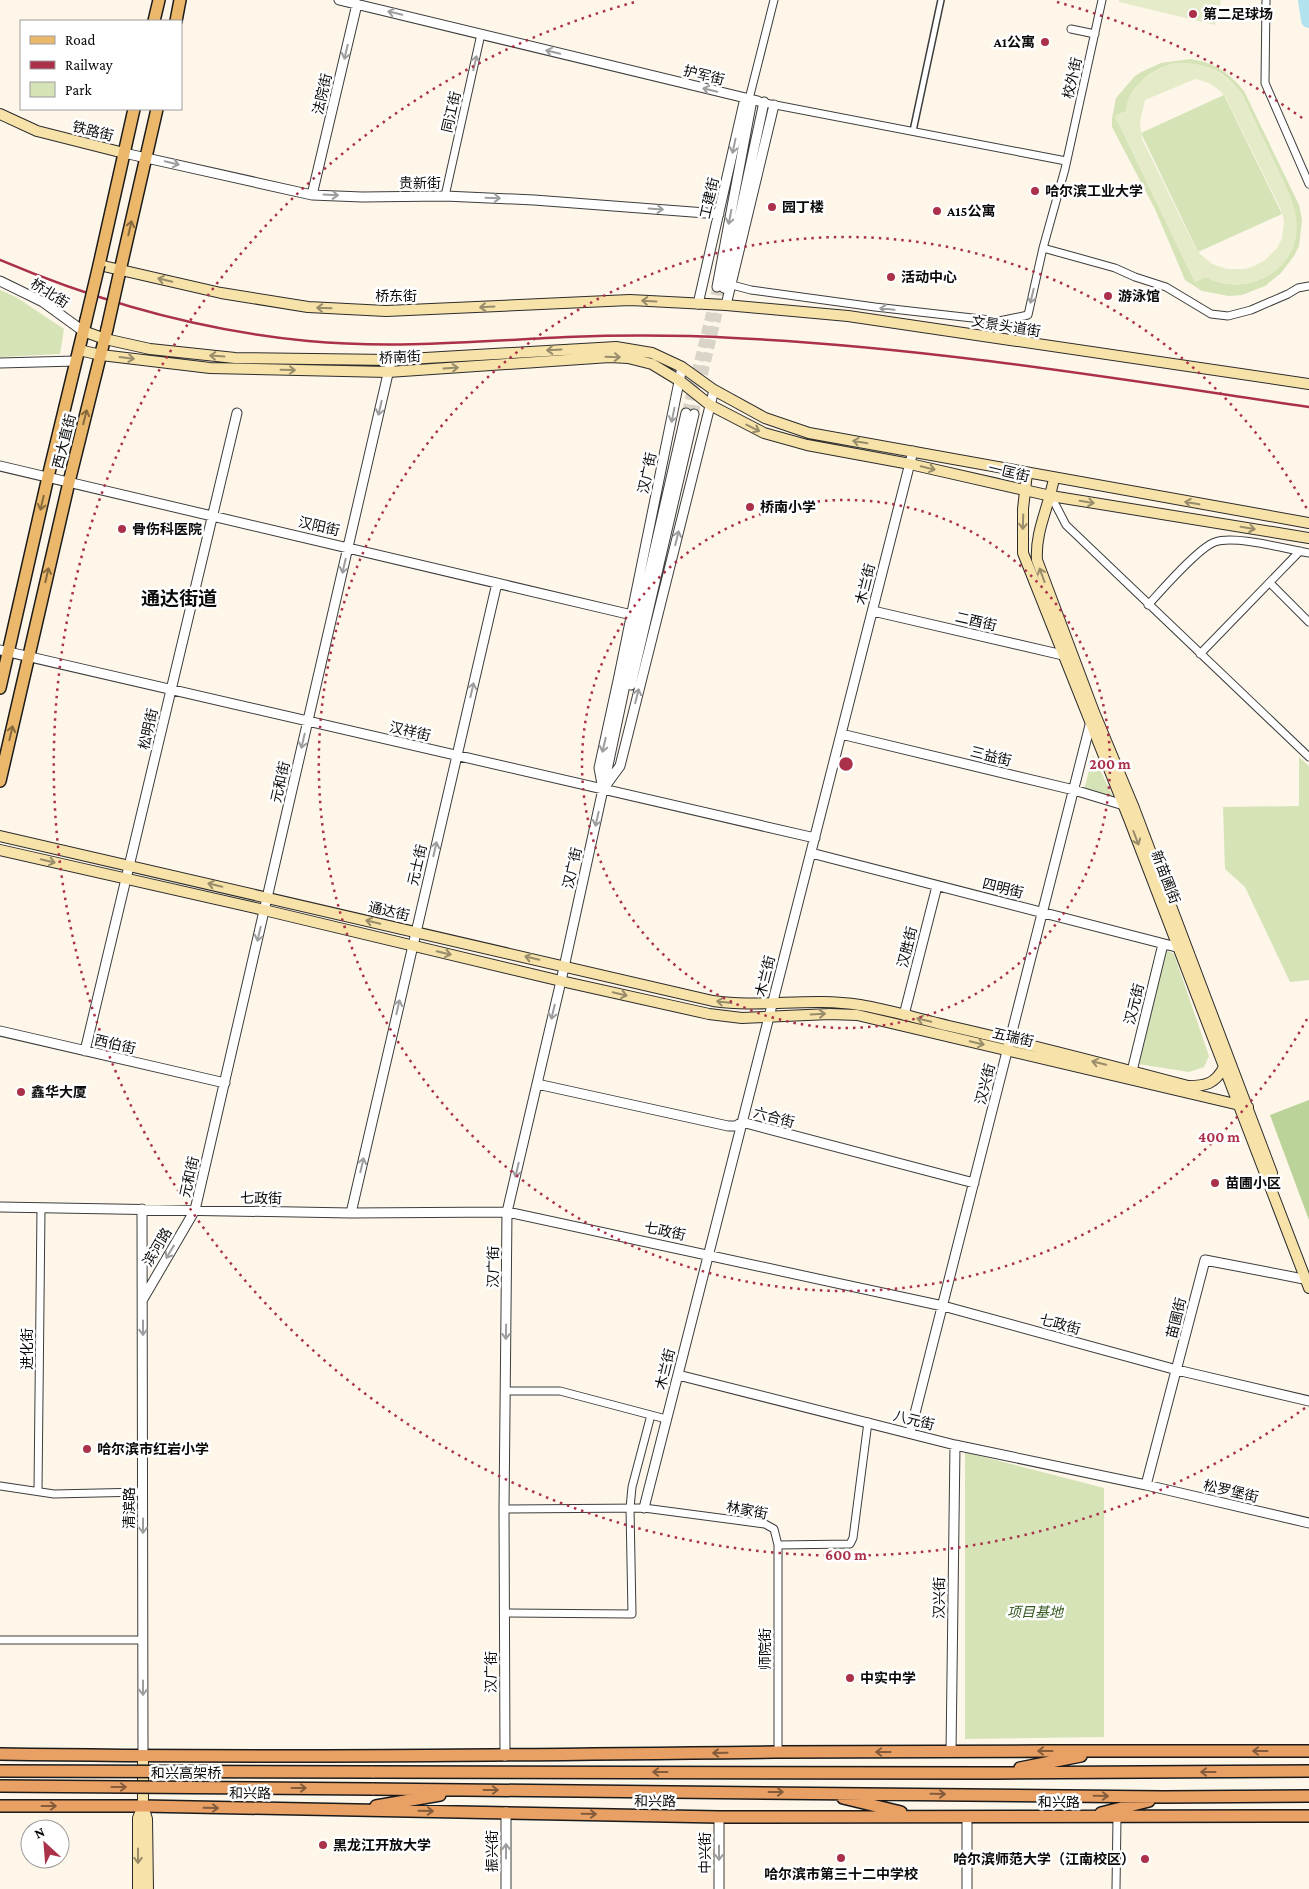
<svg xmlns="http://www.w3.org/2000/svg" width="1309" height="1889" font-family="'Crimson Pro','Noto Sans SC',serif">
	<rect width="100%" height="100%" fill="#fdf6e9"/>
	<path fill="#d5e3b7" fill-rule="evenodd" d="M 1190,59 C 1213,62 1229,72 1244,91 L 1299,205 L 1302,220 L 1299,246 L 1294,256 L 1281,273 L 1265,286 L 1242,295 L 1229,296 L 1202,291 L 1185,280 L 1155,209 L 1112,127 L 1112,119 L 1116,98 L 1135,76 L 1143,71 L 1161,63 ZM 1175,63 C 1208,65 1220,67 1242,94 C 1252,116 1263,138 1273,160 C 1289,193 1309,227 1285,260 C 1280,267 1274,273 1265,277 C 1246,287 1225,287 1206,277 L 1195,282 L 1115,116 L 1126,111 C 1138,82 1143,73 1175,63 Z
		M 1224,95 L 1282,214 L 1198,252 L 1141,133 Z
		M 0,290 L 16,297 L 64,329 L 60,354 L 0,357 Z
		M 1093,755 L 1114,799 L 1084,790 Z
		M 1299,757 L 1309,766 L 1309,980 L 1290,982 L 1245,887 L 1225,869 L 1223,807 L 1299,806 Z
		M 1166,950 L 1174,954 L 1209,1056 L 1204,1067 L 1189,1072 L 1138,1064 Z
		M 965,1452 L 1104,1488 L 1104,1737 L 965,1739 Z"/>
	<path fill="#bbd298" d="M 1309,1100 L 1309,1220 L 1270,1115 Z"/>
	<path fill="#e5ebc8" fill-rule="evenodd" d="M 1119,0 L 1221,0 L 1215,25 L 1119,2 Z
		M 1175,63 C 1204,61 1224,72 1242,94 C 1252,116 1263,138 1273,160 C 1288,191 1309,225 1288,257 C 1282,266 1275,273 1265,277 C 1246,287 1225,287 1206,277 L 1195,282 L 1115,116 L 1126,111 C 1127,85 1153,70 1175,63 ZM 1195,79 C 1208,81 1219,88 1226,98 L 1281,210 L 1284,220 L 1282,239 L 1277,248 L 1264,261 L 1252,267 L 1245,269 L 1227,269 L 1212,264 L 1199,253 L 1195,247 L 1142,139 L 1140,122 L 1145,100 Z"/>
	<g fill="none" stroke-linecap="round" stroke-linejoin="round">
		<path stroke="#b3e2ef" stroke-width="16" d="M 1306,0 L 1309,20"/>
		<path stroke="#d9d3c8" stroke-width="9" stroke-dasharray="9 4.5" stroke-linecap="butt" d="M 686,413 L 717,287
			M 694,414 L 724,288"/>
		<g stroke="#3d3d3d" stroke-width="8">
			<path id="pedestrian" d="M 913,131 L 941,0"/>
		</g>
		<g stroke="#3d3d3d" stroke-width="9">
			<path id="minor" d="M 1102,0 L 1065,169 L 1043,248 L 1115,268 L 1135,277 L 1166,287 L 1211,314 L 1228,316 L 1251,310 L 1288,294 L 1298,288 L 1309,286
				M 1266,0 L 1265,83 L 1309,184
				M 1071,29 L 1095,34
				M 749,99 L 774,0
				M 760,102 L 1066,161
				M 445,196 L 481,34
				M 732,285 L 751,290 L 875,307 L 999,321 L 1028,315 L 1043,248
				M 1051,496 L 1066,525 L 1309,757
				M 1270,583 L 1309,622
				M 1148,605 C 1162,590 1199,547 1215,542 C 1235,535 1286,549 1309,553
				M 1200,654 L 1300,551
				M 505,1391 L 560,1391 L 666,1419
				M 0,1486 L 54,1494 L 143,1492
				M 38,1490 L 41,1208
				M 504,1509 L 644,1508 L 765,1524 L 774,1529 L 778,1545 L 850,1544 L 853,1538 L 868,1422
				M 504,1613 L 632,1614 L 630,1508 L 632,1487 L 651,1415
				M 0,1640 L 143,1640
				M 778,1752 L 778,1545
				M 1116,1889 L 1117,1817"/>
		</g>
		<g stroke="#3d3d3d" stroke-width="11">
			<path id="tertiary" d="M 339,0 L 758,101
				M 124,153 L 312,195 L 362,197 L 445,196 L 534,200 L 719,214
				M 312,195 L 357,4
				M 0,281 L 43,302 L 83,331
				M 717,287 L 752,100
				M 724,288 L 764,102
				M 698,304 L 745,98
				M 726,305 L 774,105
				M 0,363 L 76,361
				M 0,466 L 632,615
				M 873,611 L 1067,656
				M 0,650 L 815,838
				M 631,685 L 694,414
				M 841,734 L 1074,790 L 1127,806
				M 602,784 L 599,768 L 619,676 L 682,367
				M 606,785 L 620,766 L 714,390
				M 811,853 L 1184,949
				M 904,1015 L 937,886
				M 0,1031 L 225,1083
				M 85,1051 L 237,413
				M 1132,1071 L 1163,944
				M 537,1084 L 728,1126 L 736,1126 L 742,1122 L 974,1183
				M 0,1207 L 351,1213 L 507,1212 L 943,1306 L 1177,1370 L 1309,1401
				M 142,1209 L 143,1756
				M 351,1213 L 497,583
				M 143,1299 L 195,1210 L 390,365
				M 678,1375 L 955,1445 L 1146,1485 L 1309,1523
				M 910,1433 L 1091,721
				M 1146,1485 L 1205,1260 L 1309,1280
				M 644,1508 L 913,451
				M 951,1752 L 955,1445
				M 505,1756 L 504,1509 L 507,1212 L 561,981 L 603,789 L 641,609 L 686,413
				M 506,1812 L 506,1889
				M 719,1817 L 719,1889
				M 967,1817 L 967,1889"/>
		</g>
		<g stroke="#2c2c2c" stroke-width="12">
			<path id="secondary" d="M 0,114 L 37,131 L 124,153
				M 99,265 L 221,293 L 308,307 L 386,311 L 630,300 L 726,305 L 848,316 L 1309,384
				M 83,331 L 105,339 L 150,349 L 235,358 L 391,360 L 616,347 L 652,353 L 682,367 L 714,390 L 765,418 L 809,433 L 1309,523
				M 79,350 L 101,355 L 210,368 L 388,372 L 610,357 L 628,358 L 652,364 L 680,381 L 710,405 L 764,433 L 807,445 L 910,464 L 1051,496 L 1309,538
				M 1027,473 L 1023,509 L 1023,553 L 1129,819 L 1309,1288
				M 1054,478 C 1049,507 1035,531 1037,560 L 1094,712 L 1134,808 L 1272,1173
				M 0,836 L 713,1001 C 761,1008 811,997 860,1005 C 890,1010 919,1019 949,1026 C 1029,1044 1109,1065 1188,1086 C 1206,1086 1215,1084 1224,1067
				M 0,850 L 264,910 L 561,981 L 709,1014 L 742,1018 L 830,1014 L 857,1015 L 1248,1107
				M 143,1806 L 147,1819 L 148,1889
				M 138,1889 L 138,1818 L 143,1806 L 143,1756"/>
		</g>
		<g stroke="#1b1b1b" stroke-width="14">
			<path id="primary" d="M 154,21 L 159,0
				M 176,21 L 180,0
				M 99,265 L 134,109
				M 119,275 L 157,109
				M 0,688 L 48,477 L 86,320
				M 0,781 L 69,482 L 107,329"/>
		</g>
		<g stroke="#1b1b1b" stroke-width="14">
			<path id="trunk" d="M 0,1754 C 259,1758 517,1755 776,1752 C 954,1751 1131,1751 1309,1751
				M 1020,1768 L 1081,1756
				M 372,1772 L 994,1773 L 1309,1771
				M 372,1789 L 1164,1797 L 1309,1796
				M 843,1798 L 901,1812
				M 0,1806 L 143,1806 L 719,1817 L 1309,1816
				M 376,1806 L 440,1795
				M 1101,1813 L 1149,1801"/>
		</g>
		<use href="#pedestrian" stroke="#fff" stroke-width="5"/>
		<use href="#minor" stroke="#fff" stroke-width="7"/>
		<use href="#tertiary" stroke="#fff" stroke-width="9"/>
		<use href="#secondary" stroke="#f7e2aa" stroke-width="10"/>
		<use href="#primary" stroke="#ebb86b" stroke-width="11"/>
		<use href="#trunk" stroke="#e8a064" stroke-width="11"/>
		<path stroke="#ab314a" stroke-width="2.5" d="M 0,260 C 99,302 201,331 308,341 C 394,349 481,341 567,337 C 623,335 679,335 734,338 C 927,347 1118,379 1309,407"/>
		<g stroke="#1b1b1b" stroke-width="14" stroke-linecap="butt">
			<path id="primary-bridge" d="M 86,320 L 99,265
				M 107,329 L 119,275"/>
		</g>
		<g stroke="#1b1b1b" stroke-width="14" stroke-linecap="butt">
			<path id="trunk-bridge" d="M 0,1771 L 372,1772
				M 0,1786 L 372,1789"/>
		</g>
		<use href="#primary-bridge" stroke="#ebb86b" stroke-width="11"/>
		<use href="#trunk-bridge" stroke="#e8a064" stroke-width="11"/>
	</g>
	<defs><path id="oneway-shaft" d="M-6 0H5M1.5-3L5.5 0L1.5 3" fill="none" stroke-width="1.6" stroke-linecap="round" stroke-linejoin="round" transform="scale(1.25)"/></defs>
	<g stroke="#9d9d9d">
		<use href="#oneway-shaft" transform="translate(395 13) rotate(-166)"/>
		<use href="#oneway-shaft" transform="translate(346 52) rotate(103)"/>
		<use href="#oneway-shaft" transform="translate(553 52) rotate(-166)"/>
		<use href="#oneway-shaft" transform="translate(475 63) rotate(-77)"/>
		<use href="#oneway-shaft" transform="translate(710 90) rotate(-166)"/>
		<use href="#oneway-shaft" transform="translate(734 146) rotate(102)"/>
		<use href="#oneway-shaft" transform="translate(172 163) rotate(13)"/>
		<use href="#oneway-shaft" transform="translate(331 195) rotate(3)"/>
		<use href="#oneway-shaft" transform="translate(493 198) rotate(2)"/>
		<use href="#oneway-shaft" transform="translate(656 209) rotate(4)"/>
		<use href="#oneway-shaft" transform="translate(730 217) rotate(101)"/>
		<use href="#oneway-shaft" transform="translate(1032 296) rotate(103)"/>
		<use href="#oneway-shaft" transform="translate(887 309) rotate(-174)"/>
		<use href="#oneway-shaft" transform="translate(380 408) rotate(103)"/>
		<use href="#oneway-shaft" transform="translate(673 415) rotate(102)"/>
		<use href="#oneway-shaft" transform="translate(677 538) rotate(-76)"/>
		<use href="#oneway-shaft" transform="translate(344 566) rotate(103)"/>
		<use href="#oneway-shaft" transform="translate(472 690) rotate(-77)"/>
		<use href="#oneway-shaft" transform="translate(637 696) rotate(-76)"/>
		<use href="#oneway-shaft" transform="translate(303 741) rotate(103)"/>
		<use href="#oneway-shaft" transform="translate(604 745) rotate(103)"/>
		<use href="#oneway-shaft" transform="translate(597 819) rotate(103)"/>
		<use href="#oneway-shaft" transform="translate(435 849) rotate(-77)"/>
		<use href="#oneway-shaft" transform="translate(259 934) rotate(103)"/>
		<use href="#oneway-shaft" transform="translate(398 1007) rotate(-77)"/>
		<use href="#oneway-shaft" transform="translate(553 1012) rotate(103)"/>
		<use href="#oneway-shaft" transform="translate(362 1165) rotate(-77)"/>
		<use href="#oneway-shaft" transform="translate(517 1170) rotate(103)"/>
		<use href="#oneway-shaft" transform="translate(170 1252) rotate(121)"/>
		<use href="#oneway-shaft" transform="translate(143 1328) rotate(90)"/>
		<use href="#oneway-shaft" transform="translate(506 1332) rotate(91)"/>
		<use href="#oneway-shaft" transform="translate(143 1526) rotate(90)"/>
		<use href="#oneway-shaft" transform="translate(143 1688) rotate(90)"/>
		<use href="#oneway-shaft" transform="translate(506 1851) rotate(-90)"/>
		<use href="#oneway-shaft" transform="translate(719 1853) rotate(90)"/>
	</g>
	<g stroke="#866a3f">
		<use href="#oneway-shaft" transform="translate(130 228) rotate(-77)"/>
		<use href="#oneway-shaft" transform="translate(85 417) rotate(-76)"/>
		<use href="#oneway-shaft" transform="translate(42 503) rotate(103)"/>
		<use href="#oneway-shaft" transform="translate(47 575) rotate(-77)"/>
		<use href="#oneway-shaft" transform="translate(11 733) rotate(-77)"/>
	</g>
	<g stroke="#988c6a">
		<use href="#oneway-shaft" transform="translate(165 280) rotate(-167)"/>
		<use href="#oneway-shaft" transform="translate(649 301) rotate(-177)"/>
		<use href="#oneway-shaft" transform="translate(487 307) rotate(177)"/>
		<use href="#oneway-shaft" transform="translate(324 308) rotate(-178)"/>
		<use href="#oneway-shaft" transform="translate(554 350) rotate(177)"/>
		<use href="#oneway-shaft" transform="translate(217 356) rotate(-176)"/>
		<use href="#oneway-shaft" transform="translate(613 357) rotate(2)"/>
		<use href="#oneway-shaft" transform="translate(127 358) rotate(7)"/>
		<use href="#oneway-shaft" transform="translate(451 368) rotate(-4)"/>
		<use href="#oneway-shaft" transform="translate(288 370) rotate(1)"/>
		<use href="#oneway-shaft" transform="translate(753 428) rotate(27)"/>
		<use href="#oneway-shaft" transform="translate(860 442) rotate(-170)"/>
		<use href="#oneway-shaft" transform="translate(928 468) rotate(13)"/>
		<use href="#oneway-shaft" transform="translate(1087 502) rotate(9)"/>
		<use href="#oneway-shaft" transform="translate(1192 503) rotate(-170)"/>
		<use href="#oneway-shaft" transform="translate(1023 522) rotate(92)"/>
		<use href="#oneway-shaft" transform="translate(1248 528) rotate(9)"/>
		<use href="#oneway-shaft" transform="translate(1042 575) rotate(-110)"/>
		<use href="#oneway-shaft" transform="translate(1136 838) rotate(69)"/>
		<use href="#oneway-shaft" transform="translate(48 861) rotate(13)"/>
		<use href="#oneway-shaft" transform="translate(215 885) rotate(-167)"/>
		<use href="#oneway-shaft" transform="translate(373 922) rotate(-167)"/>
		<use href="#oneway-shaft" transform="translate(444 953) rotate(13)"/>
		<use href="#oneway-shaft" transform="translate(532 958) rotate(-167)"/>
		<use href="#oneway-shaft" transform="translate(620 994) rotate(13)"/>
		<use href="#oneway-shaft" transform="translate(724 1002) rotate(-173)"/>
		<use href="#oneway-shaft" transform="translate(818 1014) rotate(-3)"/>
		<use href="#oneway-shaft" transform="translate(924 1020) rotate(-167)"/>
		<use href="#oneway-shaft" transform="translate(977 1043) rotate(13)"/>
		<use href="#oneway-shaft" transform="translate(1099 1063) rotate(-166)"/>
		<use href="#oneway-shaft" transform="translate(138 1856) rotate(90)"/>
	</g>
	<g stroke="#845c3c">
		<use href="#oneway-shaft" transform="translate(1045 1751) rotate(180)"/>
		<use href="#oneway-shaft" transform="translate(1260 1751) rotate(180)"/>
		<use href="#oneway-shaft" transform="translate(883 1752) rotate(180)"/>
		<use href="#oneway-shaft" transform="translate(720 1753) rotate(179)"/>
		<use href="#oneway-shaft" transform="translate(660 1772) rotate(-180)"/>
		<use href="#oneway-shaft" transform="translate(1208 1772) rotate(180)"/>
		<use href="#oneway-shaft" transform="translate(119 1787)"/>
		<use href="#oneway-shaft" transform="translate(299 1788)"/>
		<use href="#oneway-shaft" transform="translate(491 1790)"/>
		<use href="#oneway-shaft" transform="translate(776 1792)"/>
		<use href="#oneway-shaft" transform="translate(938 1794) rotate(1)"/>
		<use href="#oneway-shaft" transform="translate(1101 1796) rotate(1)"/>
		<use href="#oneway-shaft" transform="translate(49 1806)"/>
		<use href="#oneway-shaft" transform="translate(211 1808) rotate(1)"/>
		<use href="#oneway-shaft" transform="translate(426 1811) rotate(1)"/>
		<use href="#oneway-shaft" transform="translate(589 1814) rotate(1)"/>
	</g>
	<g fill="none" stroke="#ab314a" stroke-width="2.5" stroke-dasharray="2.5 5">
		<circle cx="846" cy="764" r="264"/>
		<path d="M1307 1019A527 527 0 1 1 1307 509"/>
		<path d="M1305 1408A791 791 0 1 1 635 2M1057 2A791 791 0 0 1 1305 120"/>
	</g>
	<g fill="#ab314a" stroke="#fff" stroke-width="2">
		<circle cx="1193" cy="14" r="5"/>
		<circle cx="1045" cy="42" r="5"/>
		<circle cx="1035" cy="191" r="5"/>
		<circle cx="772" cy="207" r="5"/>
		<circle cx="937" cy="211" r="5"/>
		<circle cx="891" cy="277" r="5"/>
		<circle cx="1108" cy="296" r="5"/>
		<circle cx="750" cy="507" r="5"/>
		<circle cx="122" cy="529" r="5"/>
		<circle cx="21" cy="1092" r="5"/>
		<circle cx="1215" cy="1183" r="5"/>
		<circle cx="87" cy="1449" r="5"/>
		<circle cx="850" cy="1678" r="5"/>
		<circle cx="323" cy="1845" r="5"/>
		<circle cx="841" cy="1858" r="5"/>
		<circle cx="1145" cy="1859" r="5"/>
	</g>
	<g text-anchor="middle" stroke-width="5" stroke-linejoin="round" paint-order="stroke">
		<g font-size="14" font-weight="bold" fill="#0a0a0a" stroke="#fff" text-anchor="start">
			<text x="1203" y="19">第二足球场</text>
			<text x="1035" y="47" text-anchor="end">A1公寓</text>
			<text x="1045" y="196">哈尔滨工业大学</text>
			<text x="782" y="212">园丁楼</text>
			<text x="947" y="216">A15公寓</text>
			<text x="901" y="282">活动中心</text>
			<text x="1118" y="301">游泳馆</text>
			<text x="760" y="512">桥南小学</text>
			<text x="132" y="534">骨伤科医院</text>
			<text x="31" y="1097">鑫华大厦</text>
			<text x="1225" y="1188">苗圃小区</text>
			<text x="97" y="1454">哈尔滨市红岩小学</text>
			<text x="860" y="1683">中实中学</text>
			<text x="333" y="1850">黑龙江开放大学</text>
			<text x="1135" y="1864" text-anchor="end">哈尔滨师范大学（江南校区）</text>
			<text x="841" y="1879" text-anchor="middle">哈尔滨市第三十二中学校</text>
		</g>
		<g font-size="14" fill="#0a0a0a" stroke="#fff">
			<text transform="translate(704 75) rotate(14)" y="5">护军街</text>
			<text transform="translate(1072 78) rotate(-77)" y="5">校外街</text>
			<text transform="translate(322 94) rotate(-77)" y="5">法院街</text>
			<text transform="translate(451 112) rotate(-77)" y="5">同江街</text>
			<text transform="translate(93 131) rotate(14)" y="5">铁路街</text>
			<text x="420" y="188">贵新街</text>
			<text transform="translate(709 198) rotate(-77)" y="5">工建街</text>
			<text transform="translate(50 293) rotate(32)" y="5">桥北街</text>
			<text x="396" y="301">桥东街</text>
			<text transform="translate(1006 326) rotate(9)" y="5">文景头道街</text>
			<text transform="translate(400 357) rotate(-3)" y="5">桥南街</text>
			<text transform="translate(64 441) rotate(-76)" y="5">西大直街</text>
			<text transform="translate(1009 472) rotate(13)" y="5">一匡街</text>
			<text transform="translate(647 473) rotate(-78)" y="5">汉广街</text>
			<text transform="translate(319 526) rotate(13)" y="5">汉阳街</text>
			<text transform="translate(865 584) rotate(-76)" y="5">木兰街</text>
			<text transform="translate(976 621) rotate(13)" y="5">二酉街</text>
			<text transform="translate(148 729) rotate(-77)" y="5">松明街</text>
			<text transform="translate(410 731) rotate(13)" y="5">汉祥街</text>
			<text transform="translate(991 756) rotate(14)" y="5">三益街</text>
			<text transform="translate(280 782) rotate(-77)" y="5">元和街</text>
			<text transform="translate(417 865) rotate(-77)" y="5">元士街</text>
			<text transform="translate(572 868) rotate(-77)" y="5">汉广街</text>
			<text transform="translate(1166 877) rotate(69)" y="5">新苗圃街</text>
			<text transform="translate(1003 888) rotate(14)" y="5">四明街</text>
			<text transform="translate(389 911) rotate(13)" y="5">通达街</text>
			<text transform="translate(907 947) rotate(-76)" y="5">汉胜街</text>
			<text transform="translate(765 976) rotate(-76)" y="5">木兰街</text>
			<text transform="translate(1134 1004) rotate(-76)" y="5">汉元街</text>
			<text transform="translate(1013 1037) rotate(13)" y="5">五瑞街</text>
			<text transform="translate(115 1044) rotate(13)" y="5">西伯街</text>
			<text transform="translate(985 1084) rotate(-76)" y="5">汉兴街</text>
			<text transform="translate(774 1117) rotate(15)" y="5">六合街</text>
			<text transform="translate(189 1177) rotate(-77)" y="5">元和街</text>
			<text transform="translate(261 1198) rotate(1)" y="5">七政街</text>
			<text transform="translate(665 1231) rotate(12)" y="5">七政街</text>
			<text transform="translate(157 1247) rotate(-59)" y="5">滨河路</text>
			<text transform="translate(493 1267) rotate(-89)" y="5">汉广街</text>
			<text transform="translate(1176 1318) rotate(-76)" y="5">苗圃街</text>
			<text transform="translate(1060 1324) rotate(15)" y="5">七政街</text>
			<text transform="translate(27 1349) rotate(-90)" y="5">进化街</text>
			<text transform="translate(665 1369) rotate(-76)" y="5">木兰街</text>
			<text transform="translate(914 1420) rotate(14)" y="5">八元街</text>
			<text transform="translate(1231 1491) rotate(13)" y="5">松罗堡街</text>
			<text transform="translate(129 1508) rotate(-90)" y="5">清滨路</text>
			<text transform="translate(747 1510) rotate(11)" y="5">林家街</text>
			<text transform="translate(939 1598) rotate(-89)" y="5">汉兴街</text>
			<text transform="translate(765 1649) rotate(-90)" y="5">师院街</text>
			<text transform="translate(491 1672) rotate(-90)" y="5">汉广街</text>
			<text x="186" y="1778">和兴高架桥</text>
			<text transform="translate(250 1793) rotate(1)" y="5">和兴路</text>
			<text transform="translate(655 1801) rotate(1)" y="5">和兴路</text>
			<text x="1059" y="1807">和兴路</text>
			<text transform="translate(492 1851) rotate(-90)" y="5">振兴街</text>
			<text transform="translate(705 1853) rotate(-90)" y="5">中兴街</text>
		</g>
		<g font-size="14" font-style="italic" fill="#365a22" stroke="#fff">
			<text x="1035" y="1617">项目基地</text>
		</g>
		<g font-size="19" font-weight="bold" fill="#0a0a0a" stroke="#fff">
			<text x="179" y="605">通达街道</text>
		</g>
	</g>
	<circle cx="846" cy="764" r="8" fill="#ab314a" stroke="#fff" stroke-width="2.5"/>
	<g font-size="15" text-anchor="middle" font-weight="bold" fill="#ab314a" stroke="#fff" stroke-width="5" stroke-linejoin="round" paint-order="stroke">
		<text x="1110" y="769">200 m</text>
		<text x="1219" y="1142">400 m</text>
		<text x="846" y="1560">600 m</text>
	</g>
	<rect x="20" y="20" width="162" height="90" fill="#ffffff" stroke="#9d9d9d"/>
	<rect x="30" y="36" width="25" height="8" fill="#ebb86b" stroke="#9d9d9d"/>
	<text x="65" y="45" font-size="15" fill="#0a0a0a">Road</text>
	<rect x="30" y="61" width="25" height="8" fill="#ab314a" stroke="#9d9d9d"/>
	<text x="65" y="70" font-size="15" fill="#0a0a0a">Railway</text>
	<rect x="30" y="82" width="25" height="15" fill="#d5e3b7" stroke="#9d9d9d"/>
	<text x="65" y="95" font-size="15" fill="#0a0a0a">Park</text>
	<g transform="translate(45 1844) rotate(334)"><circle r="24" fill="#ffffff" stroke="#9d9d9d"/>
	<path d="M0-4L9 19L0 12L-9 19Z" fill="#ab314a"/>
	<text y="-8" font-size="14" font-weight="bold" text-anchor="middle" fill="#0a0a0a">N</text>
	</g>
</svg>
